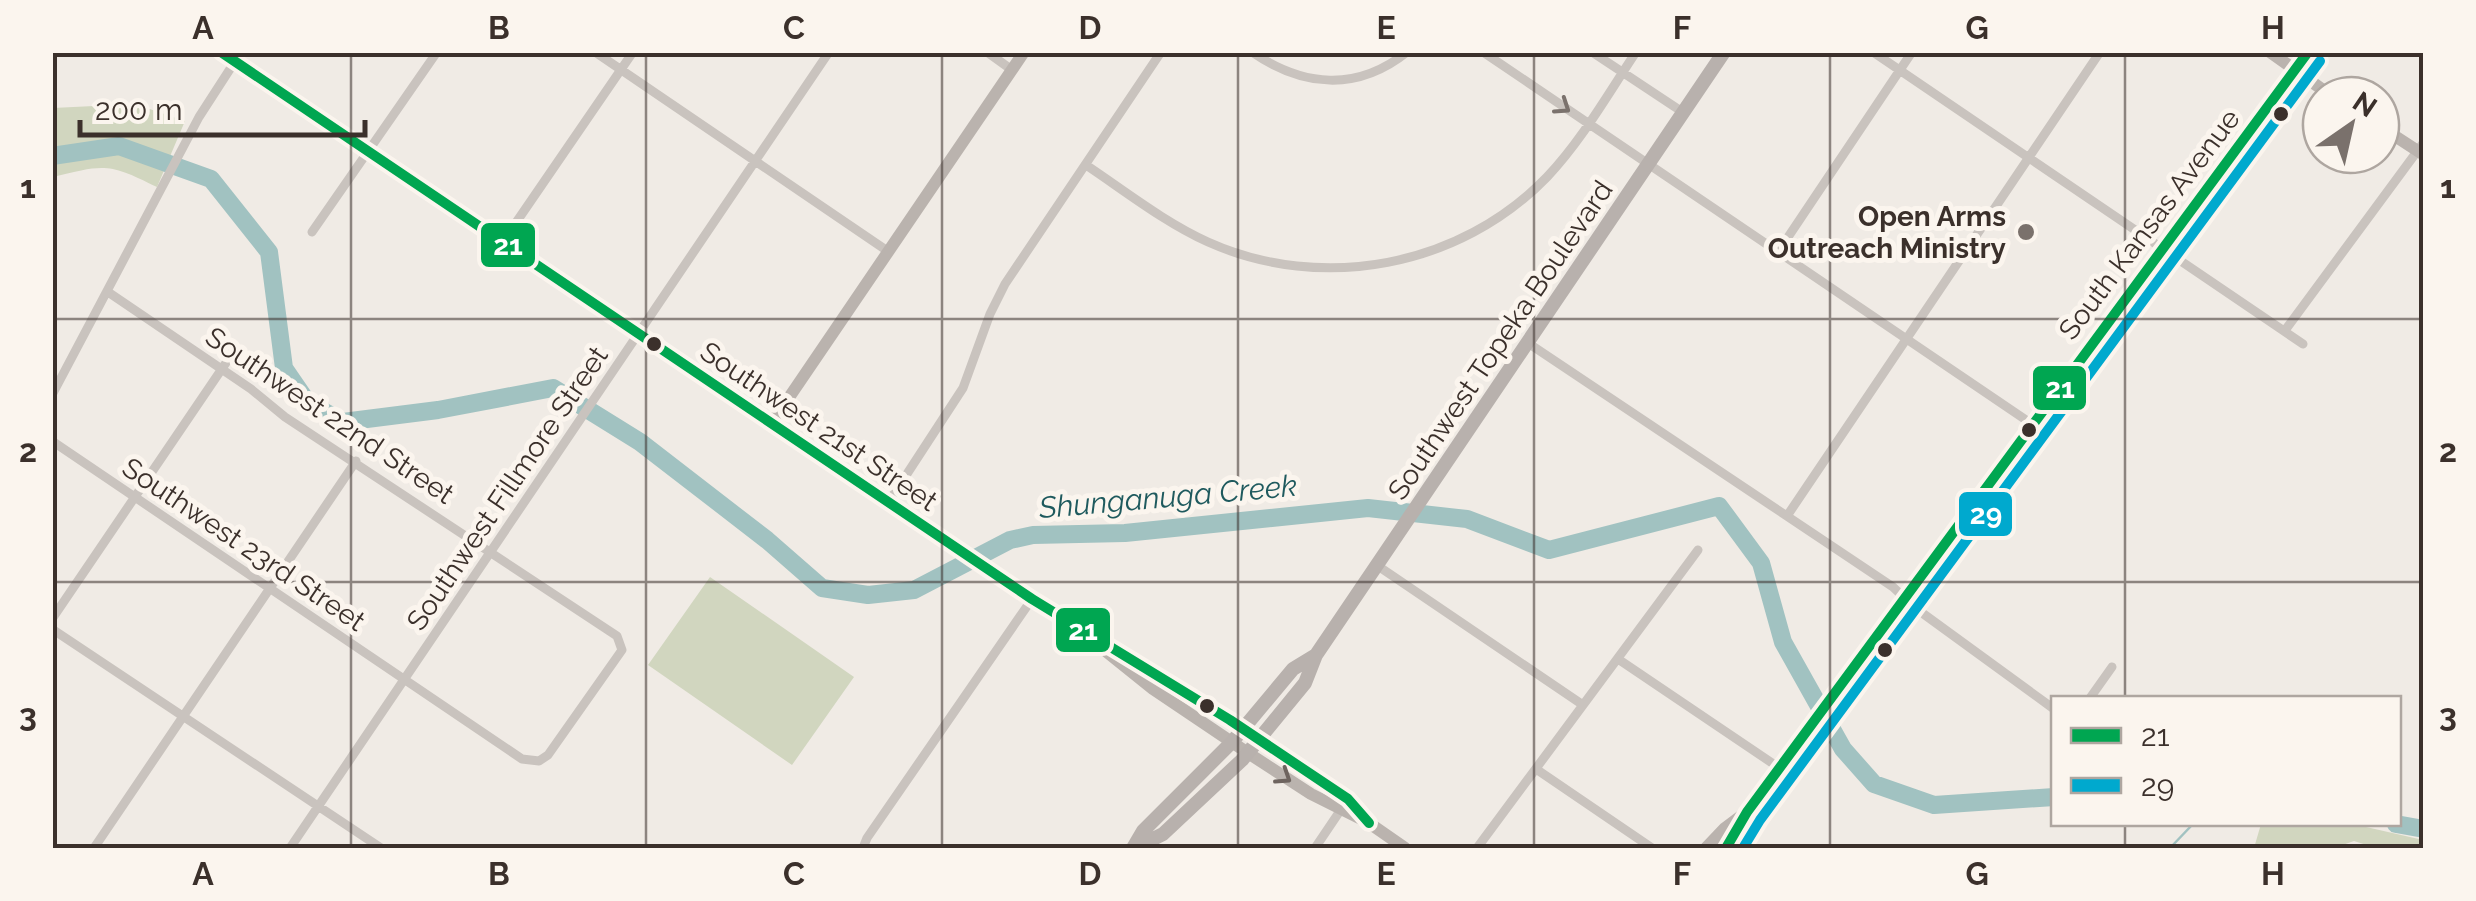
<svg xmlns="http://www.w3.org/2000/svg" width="2476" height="901" font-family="Raleway,sans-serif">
	<rect width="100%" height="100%" fill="#f0ebe5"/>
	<path fill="#d1d6bf" d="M 135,104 L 185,121 L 157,187 C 109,163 105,164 53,177 L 53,108 Z
		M 710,577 L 854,677 L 792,765 L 648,665 Z
		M 2261,824 L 2353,824 L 2423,840 L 2423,848 L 2376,848 L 2354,841 L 2334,848 L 2254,848 Z"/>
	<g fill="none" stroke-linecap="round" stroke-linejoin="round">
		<path stroke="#a1c2c1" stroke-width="2.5" d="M 2170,848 L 2193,824"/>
		<path stroke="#a1c2c1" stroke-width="18" d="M 52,156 L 119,146 L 211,179 L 269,252 L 284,368 L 308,403 L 343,422 L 438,410 L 553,388 L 640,442 L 767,540 L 822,588 L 868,595 L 914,590 L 1010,540 L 1033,535 L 1125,533 L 1368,508 L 1467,519 L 1549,550 L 1719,506 L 1761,563 L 1783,642 L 1843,749 L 1874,784 L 1934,805 L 2054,797
			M 2396,824 L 2424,829"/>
		<path stroke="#c9c3be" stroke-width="9" d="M 595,52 L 889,252
			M 987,52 L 1012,70
			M 1252,52 C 1303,87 1357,92 1407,52
			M 1483,52 L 2032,424
			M 1592,52 L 1684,113
			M 1873,52 L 2303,344
			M 1086,165 C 1125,191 1164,222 1208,242 C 1322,293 1460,267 1547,177 C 1582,140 1608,94 1636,52
			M 312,232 L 437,52
			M 502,243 L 633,52
			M 1778,252 L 1912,52
			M 2286,329 L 2424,142
			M 1528,343 L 1893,587 L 1914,607 L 2054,709
			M 52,395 L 199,117 L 241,52
			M 52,441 L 522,759 L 539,761 L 548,755 L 622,650 L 617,636 L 285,417 L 251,389 L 108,292
			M 888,503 L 963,388 L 990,314 L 1005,284 L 1161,52
			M 1787,516 L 2100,52
			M 1378,566 L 1583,705
			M 52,619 L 234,351
			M 52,629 L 381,848
			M 1618,659 L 1781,769
			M 2090,698 L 2112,667
			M 1536,769 L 1652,848
			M 94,848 L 356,461
			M 290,848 L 829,52
			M 863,848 L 867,838 L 1032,599
			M 1315,848 L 1344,805
			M 1477,848 L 1698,550"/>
		<path stroke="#bab3ae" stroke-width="12" d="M 220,52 L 1032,599 L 1230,720 L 1348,799 L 1369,823
			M 2270,52 L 2330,95
			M 2381,127 L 2424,155
			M 771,424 L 1024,52
			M 1097,644 L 1153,689 L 1248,753 L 1311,794 L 1369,823 L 1405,848
			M 1706,848 L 1725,828 L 1741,816
			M 1726,848 L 1747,812 L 2308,52"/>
		<path stroke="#b8b1ad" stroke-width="14" d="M 1133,848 L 1143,831 L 1232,742 L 1293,669 L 1316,655
			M 1135,848 L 1163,834 L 1242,760 L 1305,683 L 1316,655 L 1724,52"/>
		<g stroke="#fbf5ee" stroke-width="18">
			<path id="bus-1" d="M 221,52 L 1032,599 L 1230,720 L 1348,799 L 1369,823
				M 1726,848 L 1747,812 L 2308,52"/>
		</g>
		<g stroke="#fbf5ee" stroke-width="18">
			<path id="bus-2" d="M 1743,848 L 1760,820 L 2320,61"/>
		</g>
		<use href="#bus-1" stroke="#00a651" stroke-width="10"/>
		<use href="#bus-2" stroke="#00a9ce" stroke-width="10"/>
	</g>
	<defs><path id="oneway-chevron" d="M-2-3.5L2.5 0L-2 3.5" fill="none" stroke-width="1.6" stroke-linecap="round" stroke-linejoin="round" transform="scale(2.5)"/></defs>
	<use stroke="#7b726d" href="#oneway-chevron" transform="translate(1563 107) rotate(34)"/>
	<use stroke="#6e645f" href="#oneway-chevron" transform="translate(1284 777) rotate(33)"/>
	<path fill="none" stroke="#3b302b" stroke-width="2.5" stroke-opacity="0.55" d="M 351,52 L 351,848M 646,52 L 646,848M 942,52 L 942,848M 1238,52 L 1238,848M 1534,52 L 1534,848M 1830,52 L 1830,848M 2125,52 L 2125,698M 52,319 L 2424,319M 52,582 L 2424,582M 2125,824 L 2125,848"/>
	<g fill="#3b302b" stroke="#fbf5ee" stroke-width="4">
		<circle cx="2281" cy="114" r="9"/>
		<circle cx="654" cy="344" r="9"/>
		<circle cx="2029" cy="430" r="9"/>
		<circle cx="1885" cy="650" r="9"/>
		<circle cx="1207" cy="706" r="9"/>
	</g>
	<circle fill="#7a716c" stroke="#fbf5ee" stroke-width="4" cx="2026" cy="232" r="10"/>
	<g text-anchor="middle" stroke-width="10" stroke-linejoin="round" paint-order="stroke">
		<g font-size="28" font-weight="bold" fill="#3b302b" stroke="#fbf5ee" text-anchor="end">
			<text x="2006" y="226">Open Arms<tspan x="2006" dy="32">Outreach Ministry</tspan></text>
		</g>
		<g font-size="28" fill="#3b302b" stroke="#fbf5ee">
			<text transform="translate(2149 224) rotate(-53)" y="10">South Kansas Avenue</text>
			<text transform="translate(1500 340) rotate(-56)" y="10">Southwest Topeka Boulevard</text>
			<text transform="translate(330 415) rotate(34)" y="10">Southwest 22nd Street</text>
			<text transform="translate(819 426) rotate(34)" y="10">Southwest 21st Street</text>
			<text transform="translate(507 488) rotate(-56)" y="10">Southwest Fillmore Street</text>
			<text transform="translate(244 544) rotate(34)" y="10">Southwest 23rd Street</text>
		</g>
		<g font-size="30" font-style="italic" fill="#1f5a5e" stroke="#fbf5ee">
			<text transform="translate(1168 497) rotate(-5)" y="10">Shunganuga Creek</text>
		</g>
	</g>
	<g stroke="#fbf5ee" stroke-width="4">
		<rect x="479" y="221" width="58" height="48" rx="10" fill="#00a651"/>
		<rect x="2031" y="364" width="57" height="48" rx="10" fill="#00a651"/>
		<rect x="1957" y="490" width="57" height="48" rx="10" fill="#00a9ce"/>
		<rect x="1054" y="606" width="58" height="48" rx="10" fill="#00a651"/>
	</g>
	<g font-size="28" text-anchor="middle" font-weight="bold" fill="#fff">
		<text x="508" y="255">21</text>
		<text x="2060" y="398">21</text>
		<text x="1986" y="524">29</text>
		<text x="1083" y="640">21</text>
	</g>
	<rect width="2476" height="901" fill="none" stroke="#fbf5ee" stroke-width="110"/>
	<rect x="2051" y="696" width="350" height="130" fill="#fbf5ee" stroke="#aea6a0" stroke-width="2.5"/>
	<rect x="2071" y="728" width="50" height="15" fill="#00a651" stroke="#aea6a0" stroke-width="2.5"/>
	<text x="2141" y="746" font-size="30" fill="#3b302b">21</text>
	<rect x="2071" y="778" width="50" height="15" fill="#00a9ce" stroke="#aea6a0" stroke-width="2.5"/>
	<text x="2141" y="796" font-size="30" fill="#3b302b">29</text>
	<g transform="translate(2351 125) rotate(34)"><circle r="48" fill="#fbf5ee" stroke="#aea6a0" stroke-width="2.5"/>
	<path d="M0-8L18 38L0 25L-18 38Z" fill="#7a716c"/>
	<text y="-15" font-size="28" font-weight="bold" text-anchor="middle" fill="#3b302b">N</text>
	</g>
	<path d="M80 120v15h285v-15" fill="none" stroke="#3b302b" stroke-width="5"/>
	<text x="95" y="120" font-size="30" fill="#3b302b" stroke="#fbf5ee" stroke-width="8" paint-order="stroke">200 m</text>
	<rect x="55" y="55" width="2366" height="791" fill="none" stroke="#3b302b" stroke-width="4"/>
	<g font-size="32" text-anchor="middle" font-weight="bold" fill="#3b302b">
		<text x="203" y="39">A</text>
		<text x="499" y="39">B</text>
		<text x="794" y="39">C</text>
		<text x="1090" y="39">D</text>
		<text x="1386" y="39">E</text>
		<text x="1682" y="39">F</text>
		<text x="1977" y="39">G</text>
		<text x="2273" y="39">H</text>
		<text x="28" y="198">1</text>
		<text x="2448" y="198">1</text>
		<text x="28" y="462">2</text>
		<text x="2448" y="462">2</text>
		<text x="28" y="726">3</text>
		<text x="2448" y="726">3</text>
		<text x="203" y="885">A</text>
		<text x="499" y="885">B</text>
		<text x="794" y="885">C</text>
		<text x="1090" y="885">D</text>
		<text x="1386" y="885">E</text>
		<text x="1682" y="885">F</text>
		<text x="1977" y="885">G</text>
		<text x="2273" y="885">H</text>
	</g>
</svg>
